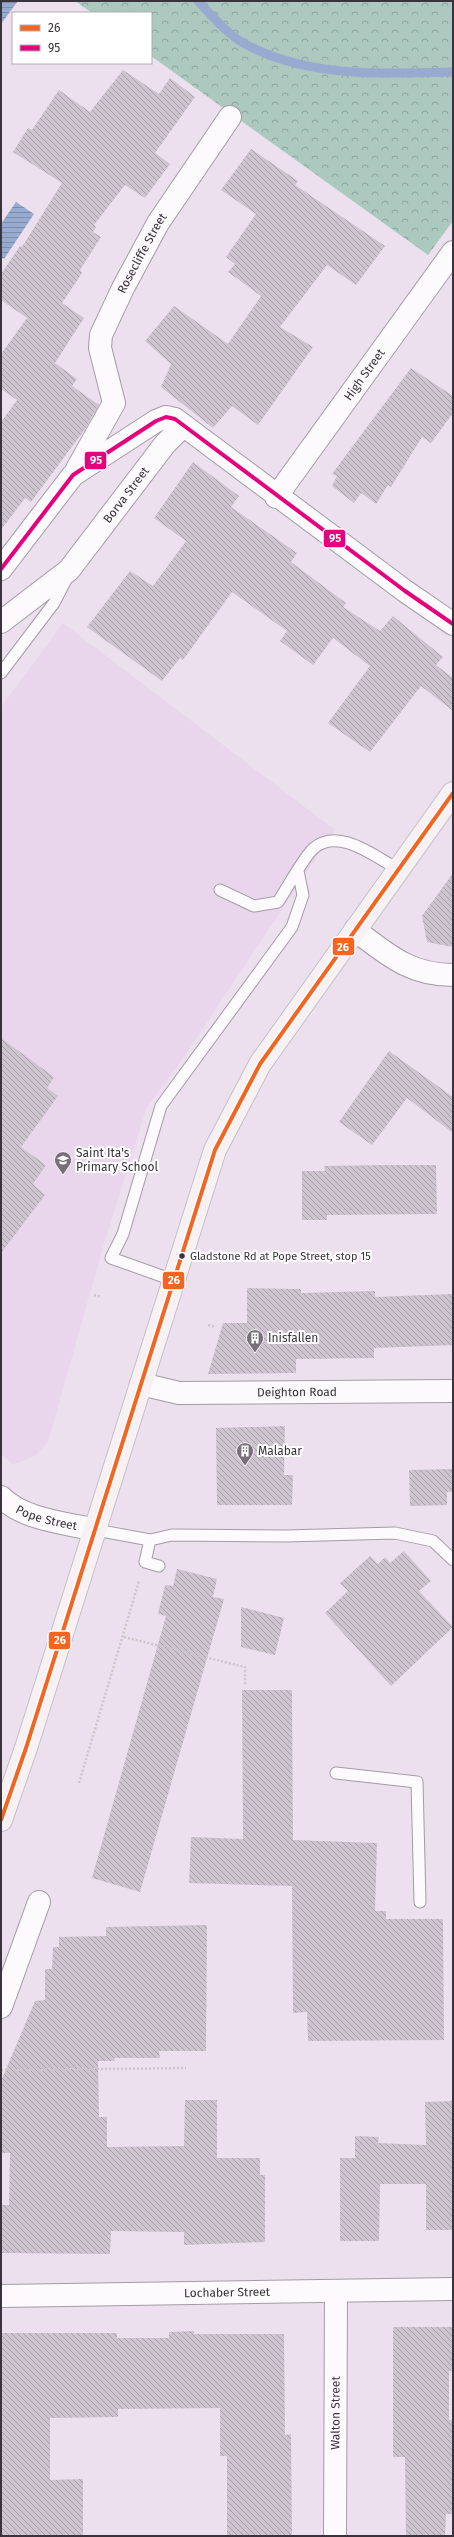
<svg xmlns="http://www.w3.org/2000/svg" width="454" height="2537" font-family="'Fira Sans',sans-serif">
	<defs>
		<pattern id="forest-crowns" width="20" height="18" patternUnits="userSpaceOnUse"><rect width="20" height="18" fill="#abc9be"/><path d="M2 6a3 3 0 1 1 6 0M12 15a3 3 0 1 1 6 0" fill="none" stroke="#8ca49c"/></pattern>
		<pattern id="water-rules" width="6" height="5" patternUnits="userSpaceOnUse"><rect width="6" height="5" fill="#97abd1"/><path d="M0 2.5h6" fill="none" stroke="#7c8cab"/></pattern>
		<pattern id="building-back-hatch" width="6" height="6" patternUnits="userSpaceOnUse"><rect width="6" height="6" fill="#cdc4cf"/><path d="M-1 5l2 2M0 0l6 6M5-1l2 2" fill="none" stroke="#a7a0a9"/></pattern>
	</defs>
	<rect width="100%" height="100%" fill="#ece0ee"/>
	<path fill="#e9d6ed" d="M 63,623 L 335,830 L 184,1057 L 147,1107 L 104,1244 L 48,1442 L 36,1455 L 13,1465 L 1,1454 L 1,707 Z"/>
	<path fill="url(#forest-crowns)" d="M 75,1 L 453,1 L 453,221 L 428,255 L 151,56 L 151,13 L 92,13 Z"/>
	<path fill="url(#water-rules)" d="M 1,1 L 18,1 L 1,24 Z
		M 16,202 L 34,214 L 4,259 L 1,257 L 1,224 Z"/>
	<g fill="none" stroke-linecap="round" stroke-linejoin="round">
		<path stroke="#97abd1" stroke-width="9" d="M 198,1 C 212,16 229,36 247,45 C 310,78 385,74 453,72"/>
	</g>
	<path fill="url(#building-back-hatch)" d="M 123,70 L 159,94 L 170,78 L 195,97 L 155,153 L 170,164 L 145,198 L 125,185 L 94,225 L 96,227 L 93,232 L 101,237 L 80,270 L 82,273 L 62,303 L 84,318 L 55,363 L 77,379 L 72,386 L 99,405 L 85,429 L 31,502 L 25,498 L 1,530 L 1,422 L 17,400 L 1,389 L 1,354 L 27,318 L 1,300 L 1,274 L 20,246 L 22,247 L 62,183 L 13,152 L 28,128 L 32,130 L 59,90 L 90,112 Z
		M 251,149 L 298,181 L 295,185 L 385,246 L 356,285 L 327,265 L 280,327 L 313,347 L 258,425 L 232,406 L 213,428 L 161,387 L 171,364 L 145,341 L 174,306 L 228,344 L 261,296 L 228,272 L 235,264 L 226,257 L 256,214 L 221,190 Z
		M 411,368 L 453,396 L 453,413 L 431,443 L 422,437 L 391,487 L 388,485 L 376,504 L 361,493 L 354,503 L 332,486 L 337,476 L 332,474 Z
		M 193,462 L 239,496 L 231,507 L 297,553 L 291,562 L 346,603 L 343,607 L 380,631 L 393,616 L 443,657 L 436,665 L 453,678 L 453,711 L 421,686 L 370,752 L 328,723 L 370,666 L 333,638 L 313,665 L 280,641 L 287,631 L 232,592 L 183,660 L 180,658 L 162,681 L 87,627 L 130,571 L 153,586 L 186,541 L 154,518 Z
		M 453,873 L 453,947 L 427,942 L 422,916 Z
		M 1,1038 L 54,1077 L 47,1088 L 58,1096 L 21,1147 L 46,1165 L 33,1184 L 45,1195 L 1,1253 Z
		M 389,1051 L 453,1097 L 453,1133 L 407,1098 L 372,1145 L 339,1122 Z
		M 387,1165 L 436,1165 L 437,1214 L 327,1215 L 327,1220 L 302,1220 L 302,1171 L 325,1171 L 324,1166 Z
		M 247,1288 L 301,1289 L 301,1293 L 375,1291 L 375,1297 L 453,1294 L 453,1345 L 374,1348 L 374,1358 L 296,1359 L 296,1373 L 208,1374 L 223,1323 L 247,1323 Z
		M 285,1426 L 284,1475 L 293,1475 L 292,1505 L 217,1505 L 216,1428 Z
		M 453,1469 L 453,1492 L 447,1492 L 447,1505 L 410,1506 L 409,1470 Z
		M 404,1551 L 431,1581 L 419,1591 L 453,1627 L 391,1686 L 325,1613 L 348,1591 L 340,1583 L 370,1556 L 378,1564 L 385,1557 L 390,1563 Z
		M 177,1569 L 217,1579 L 213,1597 L 224,1599 L 140,1892 L 92,1878 L 166,1616 L 158,1614 L 165,1585 L 173,1586 Z
		M 241,1607 L 284,1618 L 275,1655 L 241,1647 Z
		M 242,1690 L 292,1690 L 293,1840 L 377,1843 L 375,1911 L 386,1911 L 386,1919 L 443,1919 L 444,2040 L 308,2041 L 307,2012 L 293,2013 L 292,1886 L 189,1883 L 191,1837 L 243,1839 Z
		M 207,1925 L 206,2051 L 159,2051 L 160,2058 L 114,2058 L 115,2061 L 98,2061 L 99,2117 L 107,2117 L 107,2147 L 184,2146 L 185,2100 L 217,2100 L 217,2158 L 260,2158 L 260,2175 L 265,2175 L 265,2242 L 184,2245 L 184,2232 L 111,2231 L 110,2254 L 1,2253 L 1,2205 L 9,2205 L 10,2153 L 1,2153 L 1,2081 L 35,2001 L 45,2000 L 45,1969 L 52,1969 L 53,1947 L 59,1947 L 59,1937 L 106,1936 L 106,1927 Z
		M 453,2101 L 453,2230 L 426,2230 L 426,2184 L 380,2184 L 379,2241 L 340,2241 L 340,2158 L 355,2158 L 355,2136 L 379,2137 L 378,2143 L 426,2145 L 425,2102 Z
		M 393,2327 L 453,2327 L 453,2371 L 449,2371 L 449,2420 L 453,2420 L 453,2514 L 446,2514 L 445,2536 L 406,2536 L 405,2457 L 393,2457 Z
		M 194,2331 L 194,2334 L 284,2334 L 285,2435 L 291,2434 L 292,2536 L 227,2536 L 227,2456 L 220,2456 L 220,2408 L 118,2409 L 118,2417 L 50,2418 L 50,2480 L 83,2479 L 83,2536 L 1,2536 L 1,2333 L 117,2333 L 117,2338 L 169,2338 L 169,2332 Z"/>
	<g fill="none" stroke-linecap="round" stroke-linejoin="round">
		<g stroke="#a49ba6" stroke-width="13">
			<path id="service" d="M 1,673 L 54,603 L 68,576
				M 220,890 L 254,906 L 278,902 C 286,890 305,855 314,848 C 339,827 375,857 398,869
				M 173,1280 L 111,1258 L 123,1234 L 161,1106 L 292,927 L 303,895 L 298,871
				M 96,1530 L 150,1540 L 145,1562 L 159,1566
				M 150,1540 L 172,1535 L 286,1536 L 395,1533 L 433,1541 L 453,1560
				M 336,1773 L 417,1782 L 420,1902"/>
		</g>
		<g stroke="#a49ba6" stroke-width="24">
			<g id="minor">
				<path id="s1" d="M 77,469 L 114,403 L 100,348 L 101,335 L 123,288 L 158,223 L 230,117"/>
				<path id="s2" d="M 276,497 L 453,252"/>
				<path d="M 1,569 L 73,475 L 156,421 L 166,417 L 175,419 L 405,591 L 453,624"/>
				<path id="s3" d="M 1,622 L 69,570 L 165,444 L 183,426"/>
				<path d="M 355,930 C 388,955 410,975 453,975"/>
				<path id="s4" d="M 141,1384 L 179,1393 L 453,1391"/>
				<path id="s5" d="M 1,1497 C 24,1520 66,1523 96,1530"/>
				<path d="M 1,2007 L 39,1902"/>
				<path id="s6" d="M 1,2296 L 453,2289"/>
				<path id="s7" d="M 335,2536 L 336,2291"/>
			</g>
		</g>
		<g stroke="#c5bfc6" stroke-width="24">
			<path id="primary" d="M 1,1820 L 26,1748 L 215,1150 L 260,1064 L 453,793"/>
		</g>
		<path stroke="#cac6ca" stroke-width="2.5" stroke-dasharray="2 2" stroke-linecap="butt" d="M 94,1295 L 102,1297
			M 208,1325 L 216,1327
			M 124,1637 L 245,1667 L 245,1685
			M 79,1783 L 139,1581
			M 1,2070 L 186,2068"/>
		<use href="#service" stroke="#fcfafc" stroke-width="11"/>
		<use href="#minor" stroke="#fcfafc" stroke-width="22"/>
		<use href="#primary" stroke="#f7f1f4" stroke-width="22"/>
		<g stroke="#fff" stroke-width="7">
			<path id="bus-1" d="M 1,1820 L 26,1748 L 215,1150 L 260,1064 L 453,793"/>
		</g>
		<g stroke="#fff" stroke-width="7">
			<path id="bus-2" d="M 1,569 L 73,475 L 156,421 L 166,417 L 175,419 L 405,591 L 453,624"/>
		</g>
		<use href="#bus-1" stroke="#f26522" stroke-width="4"/>
		<use href="#bus-2" stroke="#e5007d" stroke-width="4"/>
	</g>
	<defs>
		<g id="school-pin" transform="scale(0.9)"><path d="M0 17L-7.5 6A9.5 9.5 0 1 1 7.5 6Z" fill="#786f7a" stroke="#fff"/><path d="M0-5L7-2L0 1L-7-2ZM-4 1L0 2.5L4 1V4Q0 6-4 4Z" fill="#fff"/></g>
		<g id="building-pin" transform="scale(0.9)"><path d="M0 17L-7.5 6A9.5 9.5 0 1 1 7.5 6Z" fill="#786f7a" stroke="#fff"/><path d="M-4-6H4V6H1V3H-1V6H-4ZM-2.5-4.3h1.7v1.8h-1.7ZM.8-4.3h1.7v1.8H.8ZM-2.5-1h1.7V.8h-1.7ZM.8-1h1.7V.8H.8Z" fill="#fff"/></g>
	</defs>
	<g fill-rule="evenodd">
		<use href="#school-pin" x="63" y="1160"/>
		<use href="#building-pin" x="255" y="1338"/>
		<use href="#building-pin" x="245" y="1451"/>
	</g>
	<circle fill="#3a323c" stroke="#fff" stroke-width="1.5" cx="182" cy="1256" r="3.5"/>
	<g text-anchor="middle" stroke-width="4" stroke-linejoin="round" paint-order="stroke">
		<g font-size="11" fill="#3a323c" stroke="#fff" text-anchor="start">
			<text x="190" y="1260">Gladstone Rd at Pope Street, stop 15</text>
		</g>
		<g font-size="12" fill="#3a323c" stroke="#fff">
			<text dy="4" stroke="none"><textPath href="#s1" startOffset="237">Rosecliffe Street</textPath></text>
			<text dy="4" stroke="none"><textPath href="#s2" startOffset="151">High Street</textPath></text>
			<text dy="4" stroke="none"><textPath href="#s3" startOffset="180">Borva Street</textPath></text>
			<text dy="4" stroke="none"><textPath href="#s4" startOffset="157">Deighton Road</textPath></text>
			<text dy="4" stroke="none"><textPath href="#s5" startOffset="51">Pope Street</textPath></text>
			<text dy="4" stroke="none"><textPath href="#s6" startOffset="226">Lochaber Street</textPath></text>
			<text dy="4" stroke="none"><textPath href="#s7" startOffset="123">Walton Street</textPath></text>
		</g>
		<g font-size="12" fill="#3a323c" stroke="#fff" text-anchor="start">
			<text x="76" y="1157">Saint Ita's<tspan x="76" dy="14">Primary School</tspan></text>
			<text x="268" y="1342">Inisfallen</text>
			<text x="258" y="1455">Malabar</text>
		</g>
	</g>
	<g stroke="#fff" stroke-width="1.5">
		<rect x="84" y="451" width="23" height="19" rx="4" fill="#e5007d"/>
		<rect x="323" y="529" width="23" height="19" rx="4" fill="#e5007d"/>
		<rect x="332" y="937" width="23" height="19" rx="4" fill="#f26522"/>
		<rect x="162" y="1271" width="23" height="19" rx="4" fill="#f26522"/>
		<rect x="48" y="1631" width="23" height="19" rx="4" fill="#f26522"/>
	</g>
	<g font-size="11" text-anchor="middle" font-weight="bold" fill="#fff">
		<text x="96" y="464">95</text>
		<text x="335" y="542">95</text>
		<text x="343" y="951">26</text>
		<text x="174" y="1284">26</text>
		<text x="60" y="1644">26</text>
	</g>
	<rect width="454" height="2537" fill="none" stroke="#3a323c" stroke-width="4"/>
	<rect x="12" y="12" width="140" height="52" fill="#ffffff" stroke="#b0adb1"/>
	<rect x="20" y="25" width="20" height="6" fill="#f26522" stroke="#b0adb1"/>
	<text x="48" y="32" font-size="12" fill="#3a323c">26</text>
	<rect x="20" y="45" width="20" height="6" fill="#e5007d" stroke="#b0adb1"/>
	<text x="48" y="52" font-size="12" fill="#3a323c">95</text>
</svg>
